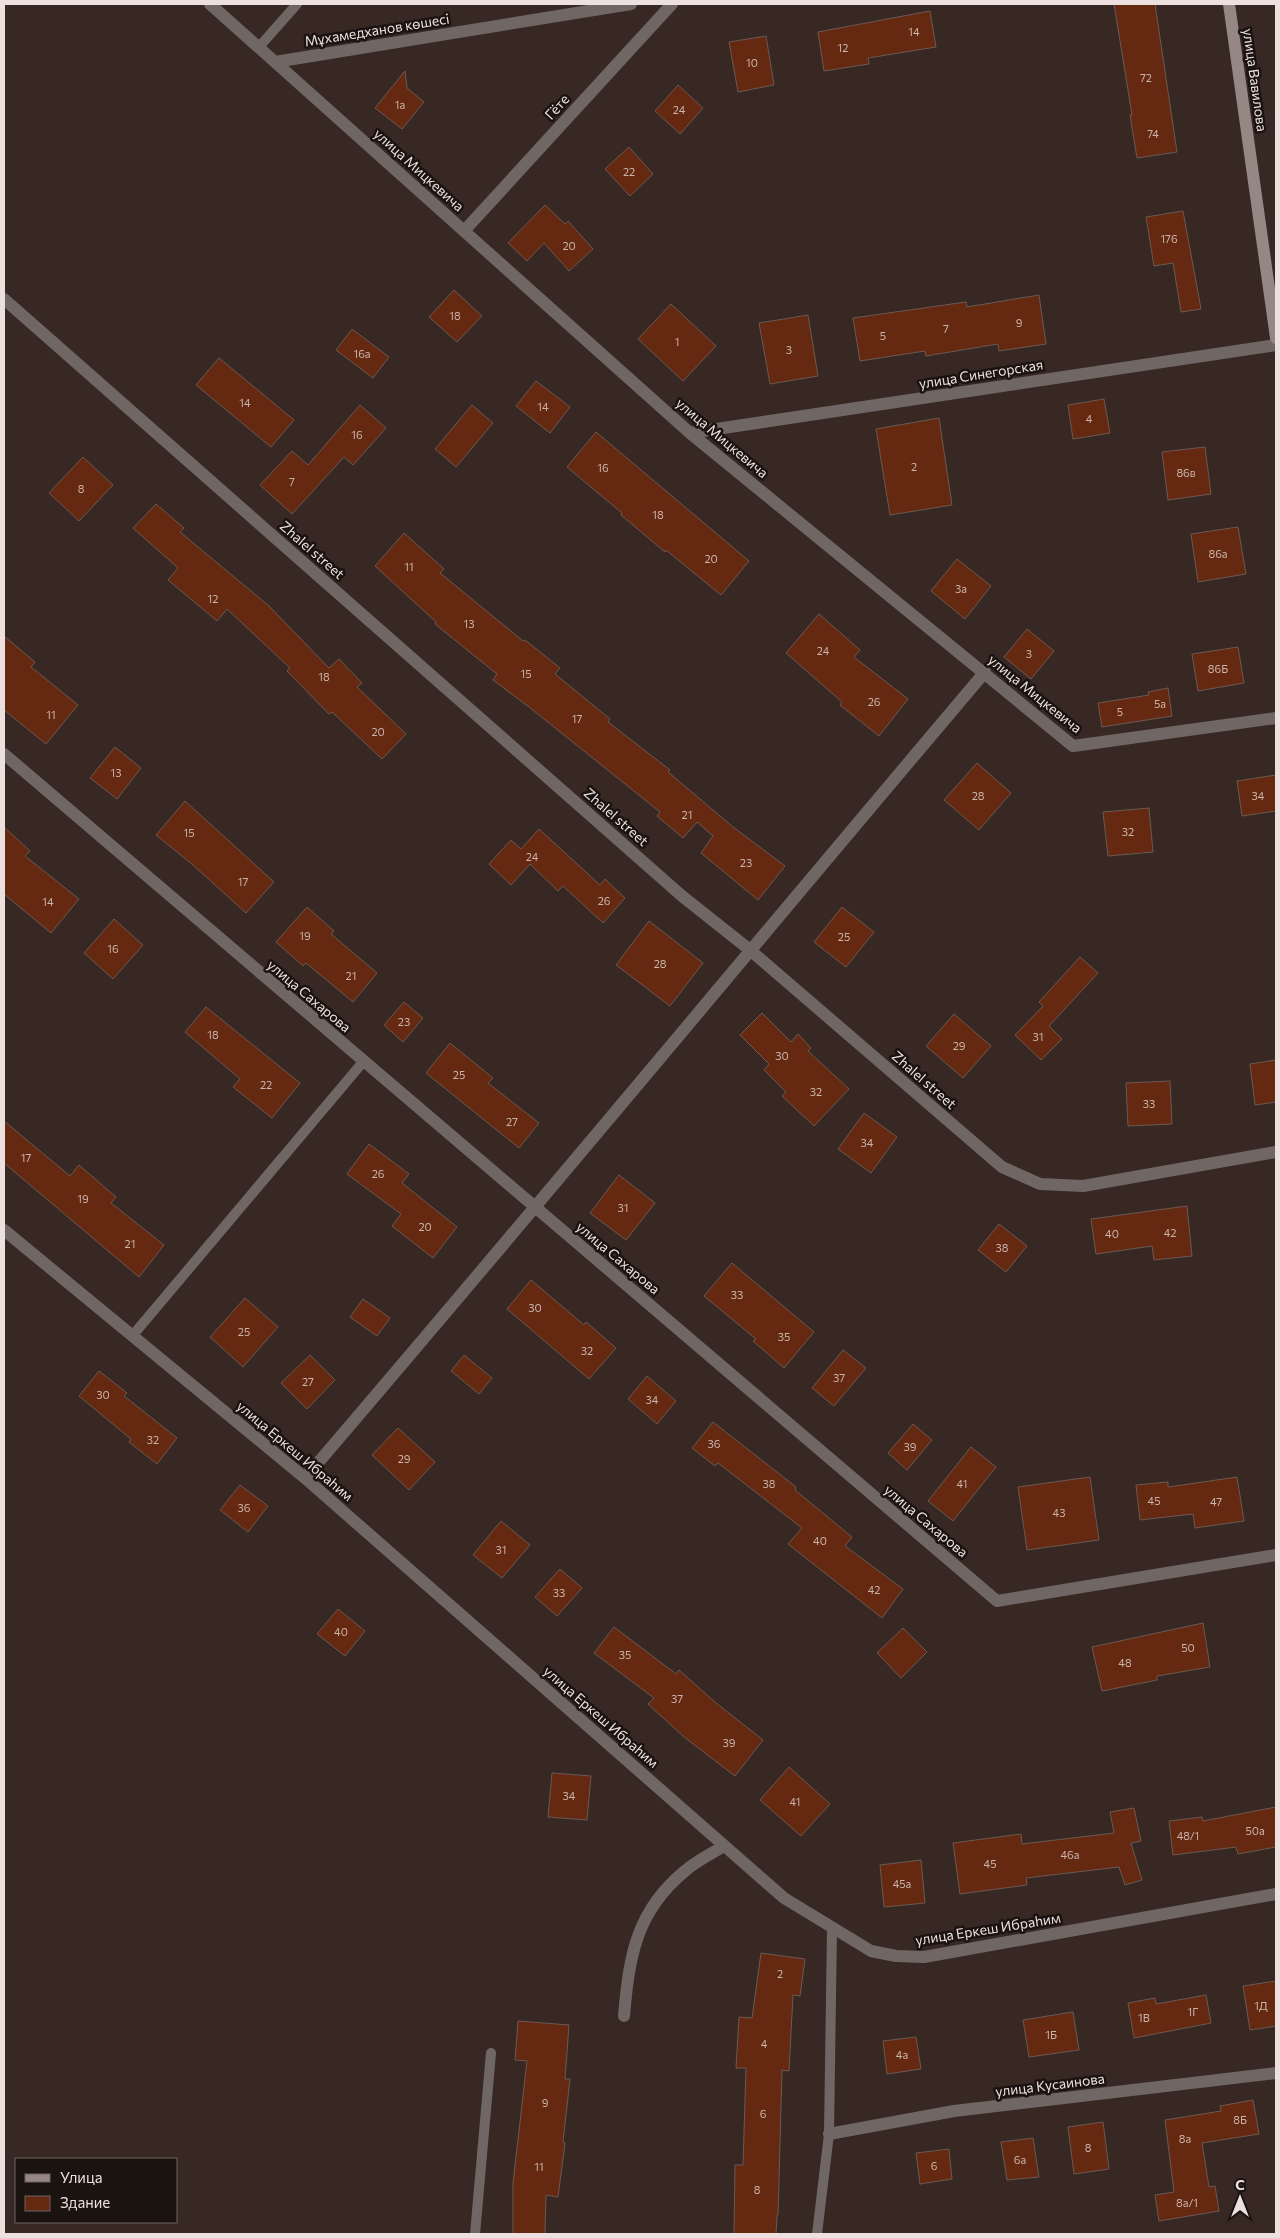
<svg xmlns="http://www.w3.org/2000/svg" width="1280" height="2238" font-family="Commissioner,sans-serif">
	<rect width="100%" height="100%" fill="#382823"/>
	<path fill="#652911" stroke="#6b5953" d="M 1114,4 L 1155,4 L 1177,152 L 1137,158 L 1130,115 L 1132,115 Z
		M 930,11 L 936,47 L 868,58 L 869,64 L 824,71 L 818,32 Z
		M 766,36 L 774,85 L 738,92 L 729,42 Z
		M 405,71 L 407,88 L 424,102 L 402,129 L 375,108 Z
		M 678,85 L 703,108 L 680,134 L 655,111 Z
		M 629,147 L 653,174 L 630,196 L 605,169 Z
		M 545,205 L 565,224 L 568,221 L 593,249 L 569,271 L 544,243 L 527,261 L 508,243 Z
		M 1183,211 L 1201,309 L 1181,312 L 1173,263 L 1154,266 L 1146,217 Z
		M 454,290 L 482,316 L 457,342 L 429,317 Z
		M 1039,295 L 1046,344 L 999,351 L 998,344 L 926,356 L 925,351 L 860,361 L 853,318 L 966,302 L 967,307 Z
		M 671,304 L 716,346 L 683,381 L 638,339 Z
		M 808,315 L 818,376 L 770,384 L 759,323 Z
		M 352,329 L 389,357 L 373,378 L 336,350 Z
		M 219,358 L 294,420 L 271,447 L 196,385 Z
		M 536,381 L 570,407 L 550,433 L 516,406 Z
		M 1104,399 L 1110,433 L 1073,439 L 1068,405 Z
		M 360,405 L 386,428 L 353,465 L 344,457 L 292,514 L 260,485 L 292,451 L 308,465 Z
		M 472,405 L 493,423 L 456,467 L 435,449 Z
		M 939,418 L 952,505 L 890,515 L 876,429 Z
		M 596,432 L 749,561 L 721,595 L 666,550 L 665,552 L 621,515 L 622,513 L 567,467 Z
		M 1205,447 L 1211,494 L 1168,500 L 1162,452 Z
		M 83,457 L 113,485 L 79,521 L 49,493 Z
		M 156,504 L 184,528 L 180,532 L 269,606 L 329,668 L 339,659 L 362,683 L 357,687 L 406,734 L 382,759 L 332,712 L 329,714 L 287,671 L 290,668 L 227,609 L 217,621 L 168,580 L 178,568 L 133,528 Z
		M 1238,527 L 1246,574 L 1198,582 L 1191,534 Z
		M 404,533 L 444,569 L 440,573 L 523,641 L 525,640 L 560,668 L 555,674 L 610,719 L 608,722 L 670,770 L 668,772 L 733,827 L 785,866 L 758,900 L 701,853 L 713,836 L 697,822 L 683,838 L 657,816 L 660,812 L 529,707 L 493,680 L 497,674 L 435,624 L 436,622 L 375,566 Z
		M 957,559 L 991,586 L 965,619 L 931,591 Z
		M 819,614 L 860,650 L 854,657 L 908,699 L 879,736 L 840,705 L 842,702 L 786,653 Z
		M 1027,629 L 1054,651 L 1031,679 L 1004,657 Z
		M 4,636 L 35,662 L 31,667 L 78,705 L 46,744 L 4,710 Z
		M 1238,647 L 1244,683 L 1198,691 L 1192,654 Z
		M 1168,688 L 1172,716 L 1102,727 L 1098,703 L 1149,695 L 1148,692 Z
		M 115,747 L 141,768 L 117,799 L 90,778 Z
		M 977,763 L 1011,793 L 979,830 L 944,800 Z
		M 1276,775 L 1276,811 L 1242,816 L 1237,781 Z
		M 185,801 L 274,882 L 246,913 L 193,865 L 156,835 Z
		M 1149,808 L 1153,852 L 1108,856 L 1103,812 Z
		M 4,827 L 30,851 L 25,856 L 79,899 L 51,933 L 4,894 Z
		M 539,829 L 600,885 L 605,879 L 625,898 L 603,923 L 563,886 L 558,891 L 530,864 L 511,885 L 489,864 L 511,840 L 521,849 Z
		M 307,907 L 334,931 L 331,934 L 377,973 L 353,1002 L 306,963 L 303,966 L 276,942 Z
		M 842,907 L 874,932 L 846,967 L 814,942 Z
		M 114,919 L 143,945 L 113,979 L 84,953 Z
		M 649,921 L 703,963 L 670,1006 L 616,965 Z
		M 1080,957 L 1098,973 L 1049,1026 L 1062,1039 L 1041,1060 L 1015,1035 L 1043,1006 L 1039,1002 Z
		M 404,1002 L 423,1018 L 403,1042 L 384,1025 Z
		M 206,1007 L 300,1083 L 272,1118 L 233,1087 L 240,1079 L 185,1032 Z
		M 762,1013 L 791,1042 L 798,1034 L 811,1048 L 808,1051 L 849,1089 L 814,1126 L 782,1096 L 786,1092 L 764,1070 L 769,1064 L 740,1035 Z
		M 954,1014 L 991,1046 L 963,1078 L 926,1046 Z
		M 450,1043 L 493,1078 L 488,1083 L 539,1123 L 519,1148 L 426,1073 Z
		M 1276,1060 L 1276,1102 L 1255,1105 L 1250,1064 Z
		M 1170,1081 L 1172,1124 L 1128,1126 L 1126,1083 Z
		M 864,1113 L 897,1137 L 871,1173 L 838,1149 Z
		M 4,1121 L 70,1176 L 79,1165 L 116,1197 L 111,1203 L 164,1245 L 139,1277 L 4,1163 Z
		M 369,1144 L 409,1174 L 402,1183 L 457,1227 L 433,1258 L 392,1226 L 401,1214 L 347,1174 Z
		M 619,1175 L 655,1203 L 626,1240 L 590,1213 Z
		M 1187,1206 L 1192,1256 L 1154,1260 L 1152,1246 L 1096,1254 L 1091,1219 Z
		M 999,1224 L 1027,1246 L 1006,1272 L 978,1250 Z
		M 732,1263 L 814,1332 L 784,1368 L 753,1341 L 756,1339 L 704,1296 Z
		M 531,1280 L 584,1325 L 586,1322 L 616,1348 L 589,1379 L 507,1309 Z
		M 245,1298 L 278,1327 L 243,1367 L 210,1337 Z
		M 363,1299 L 390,1318 L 377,1336 L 350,1317 Z
		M 843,1350 L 866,1368 L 834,1406 L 812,1388 Z
		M 310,1355 L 335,1380 L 307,1409 L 281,1383 Z
		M 464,1355 L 492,1378 L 479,1394 L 451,1371 Z
		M 99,1371 L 127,1393 L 124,1396 L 177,1438 L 157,1464 L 129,1442 L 131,1439 L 79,1396 Z
		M 647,1376 L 676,1401 L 657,1424 L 628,1399 Z
		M 713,1422 L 796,1487 L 795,1490 L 852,1537 L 845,1546 L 903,1589 L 882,1618 L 788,1544 L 802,1528 L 718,1463 L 715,1466 L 692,1448 Z
		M 913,1424 L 932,1440 L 907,1470 L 888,1453 Z
		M 398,1428 L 435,1462 L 409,1490 L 372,1455 Z
		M 971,1447 L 996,1467 L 953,1521 L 928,1501 Z
		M 1090,1477 L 1099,1540 L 1027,1550 L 1018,1487 Z
		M 1237,1477 L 1244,1521 L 1195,1528 L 1193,1514 L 1140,1520 L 1136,1485 L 1168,1482 L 1168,1487 Z
		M 240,1485 L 268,1506 L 248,1532 L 220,1510 Z
		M 501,1521 L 530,1545 L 502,1578 L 473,1555 Z
		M 560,1569 L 582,1588 L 557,1616 L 535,1597 Z
		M 338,1609 L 365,1631 L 345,1656 L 317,1634 Z
		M 1203,1623 L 1210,1667 L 1157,1676 L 1157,1680 L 1102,1691 L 1092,1647 Z
		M 614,1627 L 676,1674 L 679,1670 L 716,1703 L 763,1740 L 735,1776 L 684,1737 L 648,1704 L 654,1698 L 594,1653 Z
		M 903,1628 L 927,1652 L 901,1678 L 877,1653 Z
		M 789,1767 L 830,1804 L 801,1836 L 760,1800 Z
		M 552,1773 L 591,1776 L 587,1820 L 548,1817 Z
		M 1276,1807 L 1276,1847 L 1238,1854 L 1236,1847 L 1173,1855 L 1169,1821 L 1202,1817 L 1203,1821 Z
		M 1134,1808 L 1141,1841 L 1131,1843 L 1142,1880 L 1125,1885 L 1119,1867 L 1026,1878 L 1027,1885 L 960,1894 L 953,1843 L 1021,1834 L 1022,1844 L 1114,1833 L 1110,1812 Z
		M 921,1860 L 925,1903 L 884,1907 L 880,1865 Z
		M 761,1953 L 805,1959 L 800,1996 L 793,1995 L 789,2071 L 782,2070 L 778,2215 L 777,2215 L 776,2234 L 734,2234 L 735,2165 L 743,2165 L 746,2068 L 736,2068 L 739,2017 L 752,2018 Z
		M 1276,1981 L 1276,2026 L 1250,2030 L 1243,1986 Z
		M 1206,1995 L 1211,2023 L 1134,2038 L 1128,2003 L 1155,1998 L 1156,2004 Z
		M 1073,2012 L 1079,2050 L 1029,2057 L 1023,2020 Z
		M 518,2021 L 569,2025 L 565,2079 L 570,2079 L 563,2142 L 565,2143 L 558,2197 L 546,2195 L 545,2234 L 513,2234 L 513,2183 L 527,2061 L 515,2060 Z
		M 916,2037 L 921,2069 L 887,2074 L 883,2041 Z
		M 1253,2100 L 1259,2134 L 1202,2143 L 1209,2187 L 1215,2186 L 1219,2211 L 1159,2221 L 1155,2195 L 1174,2192 L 1165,2120 L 1221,2111 L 1220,2106 Z
		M 1103,2122 L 1109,2169 L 1074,2174 L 1068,2127 Z
		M 1033,2138 L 1039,2177 L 1007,2180 L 1001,2142 Z
		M 949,2149 L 952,2179 L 920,2184 L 916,2153 Z"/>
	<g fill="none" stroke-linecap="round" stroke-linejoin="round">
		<path stroke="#706765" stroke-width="10" d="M 259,47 L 297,4
			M 133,1335 L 363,1062
			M 475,2234 L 491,2053
			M 817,2234 L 829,2134 L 832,1929"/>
		<path stroke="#706765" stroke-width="12" d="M 210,4 L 690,433 L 1073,746 L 1276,718
			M 275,62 L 631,4
			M 464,231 L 672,4
			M 4,299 L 682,896 L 750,950 L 1002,1167 L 1040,1184 L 1083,1186 L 1276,1152
			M 690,433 L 1276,345
			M 4,754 L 997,1601 L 1276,1555
			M 4,1230 L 305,1478 L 784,1898 L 871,1951 L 896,1956 L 924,1957 L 1276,1894
			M 305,1478 C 534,1211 758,940 985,672
			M 624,2016 C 629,1957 636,1911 685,1871 C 696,1861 711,1854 724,1846
			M 829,2134 L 954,2111 L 1276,2073"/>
		<path stroke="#958784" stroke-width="12" d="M 1229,4 L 1276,338"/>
	</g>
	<g text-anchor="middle" stroke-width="5" stroke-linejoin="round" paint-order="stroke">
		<g font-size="11" fill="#cab3ab">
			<text x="914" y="36">14</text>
			<text x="843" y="52">12</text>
			<text x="752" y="67">10</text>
			<text x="1146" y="82">72</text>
			<text x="400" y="109">1а</text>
			<text x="679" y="114">24</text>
			<text x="1153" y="138">74</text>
			<text x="629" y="176">22</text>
			<text x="1169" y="243">176</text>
			<text x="569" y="250">20</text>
			<text x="455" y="320">18</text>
			<text x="1019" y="327">9</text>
			<text x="946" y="333">7</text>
			<text x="883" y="340">5</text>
			<text x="677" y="346">1</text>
			<text x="789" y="354">3</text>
			<text x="362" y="358">16а</text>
			<text x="245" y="407">14</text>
			<text x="543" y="411">14</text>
			<text x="1089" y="423">4</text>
			<text x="357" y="439">16</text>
			<text x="914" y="471">2</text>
			<text x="603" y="472">16</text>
			<text x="1186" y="477">86в</text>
			<text x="292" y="486">7</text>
			<text x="81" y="493">8</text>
			<text x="658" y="519">18</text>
			<text x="1218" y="558">86а</text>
			<text x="711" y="563">20</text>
			<text x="409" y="571">11</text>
			<text x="961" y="593">3а</text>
			<text x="213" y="603">12</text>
			<text x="469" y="628">13</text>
			<text x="823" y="655">24</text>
			<text x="1029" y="658">3</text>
			<text x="1218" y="673">86Б</text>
			<text x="526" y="678">15</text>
			<text x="324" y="681">18</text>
			<text x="874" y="706">26</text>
			<text x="1160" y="708">5а</text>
			<text x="1120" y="716">5</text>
			<text x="51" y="719">11</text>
			<text x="577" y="723">17</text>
			<text x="378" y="736">20</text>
			<text x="116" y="777">13</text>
			<text x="978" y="800">28</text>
			<text x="1258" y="800">34</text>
			<text x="687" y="819">21</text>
			<text x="1128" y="836">32</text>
			<text x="189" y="837">15</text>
			<text x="532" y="861">24</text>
			<text x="746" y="867">23</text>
			<text x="243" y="886">17</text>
			<text x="604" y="905">26</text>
			<text x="48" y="906">14</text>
			<text x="305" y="940">19</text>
			<text x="844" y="941">25</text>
			<text x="113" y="953">16</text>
			<text x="660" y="968">28</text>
			<text x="351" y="980">21</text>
			<text x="404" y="1026">23</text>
			<text x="213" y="1039">18</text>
			<text x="1038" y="1041">31</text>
			<text x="959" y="1050">29</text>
			<text x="782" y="1060">30</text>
			<text x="459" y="1079">25</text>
			<text x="266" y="1089">22</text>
			<text x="816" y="1096">32</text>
			<text x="1149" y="1108">33</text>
			<text x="512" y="1126">27</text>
			<text x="867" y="1147">34</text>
			<text x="26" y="1162">17</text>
			<text x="378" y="1178">26</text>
			<text x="83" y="1203">19</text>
			<text x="623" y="1212">31</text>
			<text x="425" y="1231">20</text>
			<text x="1170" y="1237">42</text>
			<text x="1112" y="1238">40</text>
			<text x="130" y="1248">21</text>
			<text x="1002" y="1252">38</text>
			<text x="737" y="1299">33</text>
			<text x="535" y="1312">30</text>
			<text x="244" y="1336">25</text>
			<text x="784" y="1341">35</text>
			<text x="587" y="1355">32</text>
			<text x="839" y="1382">37</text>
			<text x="308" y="1386">27</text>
			<text x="103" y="1399">30</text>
			<text x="652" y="1404">34</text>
			<text x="153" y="1444">32</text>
			<text x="714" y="1448">36</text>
			<text x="910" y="1451">39</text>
			<text x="404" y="1463">29</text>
			<text x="769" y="1488">38</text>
			<text x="962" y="1488">41</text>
			<text x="1154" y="1505">45</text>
			<text x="1216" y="1506">47</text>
			<text x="244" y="1512">36</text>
			<text x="1059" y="1517">43</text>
			<text x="820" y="1545">40</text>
			<text x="501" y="1554">31</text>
			<text x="874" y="1594">42</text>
			<text x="559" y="1597">33</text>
			<text x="341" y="1636">40</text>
			<text x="1188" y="1652">50</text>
			<text x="625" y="1659">35</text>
			<text x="1125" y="1667">48</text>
			<text x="677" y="1703">37</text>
			<text x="729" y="1747">39</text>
			<text x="569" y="1800">34</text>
			<text x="795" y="1806">41</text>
			<text x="1255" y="1835">50а</text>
			<text x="1188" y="1840">48/1</text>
			<text x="1070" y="1859">46а</text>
			<text x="990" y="1868">45</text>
			<text x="902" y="1888">45а</text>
			<text x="780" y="1978">2</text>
			<text x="1261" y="2010">1Д</text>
			<text x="1193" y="2016">1Г</text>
			<text x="1144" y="2022">1В</text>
			<text x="1051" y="2039">1Б</text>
			<text x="764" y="2048">4</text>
			<text x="902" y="2059">4а</text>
			<text x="545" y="2107">9</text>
			<text x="763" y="2118">6</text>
			<text x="1240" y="2124">8Б</text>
			<text x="1185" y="2143">8а</text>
			<text x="1088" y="2152">8</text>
			<text x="1020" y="2164">6а</text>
			<text x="934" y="2170">6</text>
			<text x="539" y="2171">11</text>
			<text x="757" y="2194">8</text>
			<text x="1187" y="2207">8а/1</text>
		</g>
		<g font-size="14" fill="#ece1de" stroke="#1a1310">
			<text transform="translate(377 30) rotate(-9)" y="5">Мұхамедханов көшесі</text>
			<text transform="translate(1255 80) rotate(82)" y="5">улица Вавилова</text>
			<text transform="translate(557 107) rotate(-48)" y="5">Гёте</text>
			<text transform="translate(419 170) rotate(42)" y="5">улица Мицкевича</text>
			<text transform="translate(981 374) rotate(-9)" y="5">улица Синегорская</text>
			<text transform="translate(722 438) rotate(40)" y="5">улица Мицкевича</text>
			<text transform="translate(312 550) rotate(41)" y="5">Zhalel street</text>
			<text transform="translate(1035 694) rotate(39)" y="5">улица Мицкевича</text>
			<text transform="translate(616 817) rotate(41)" y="5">Zhalel street</text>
			<text transform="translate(309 996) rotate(40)" y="5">улица Сахарова</text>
			<text transform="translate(924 1080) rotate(41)" y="5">Zhalel street</text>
			<text transform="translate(618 1258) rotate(40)" y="5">улица Сахарова</text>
			<text transform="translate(295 1451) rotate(40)" y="5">улица Еркеш Ибраһим</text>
			<text transform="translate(926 1521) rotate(40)" y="5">улица Сахарова</text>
			<text transform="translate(601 1717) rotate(41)" y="5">улица Еркеш Ибраһим</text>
			<text transform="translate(988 1929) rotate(-9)" y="5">улица Еркеш Ибраһим</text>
			<text transform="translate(1050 2085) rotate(-7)" y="5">улица Кусаинова</text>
		</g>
	</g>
	<rect width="1280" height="2238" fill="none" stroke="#ece1de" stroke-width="10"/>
	<rect x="15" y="2158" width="162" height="65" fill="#1a1310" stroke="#6e6562"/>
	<rect x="25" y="2174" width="25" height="8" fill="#958784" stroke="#6e6562"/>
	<text x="60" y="2183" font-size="15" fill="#ece1de">Улица</text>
	<rect x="25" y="2196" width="25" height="15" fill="#652911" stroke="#6e6562"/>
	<text x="60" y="2208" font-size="15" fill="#ece1de">Здание</text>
	<g transform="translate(1240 2198)" stroke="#1a1310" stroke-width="4" paint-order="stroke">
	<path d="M0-4L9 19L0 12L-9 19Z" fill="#ece1de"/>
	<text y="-8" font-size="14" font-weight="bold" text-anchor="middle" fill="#ece1de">С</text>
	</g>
</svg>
